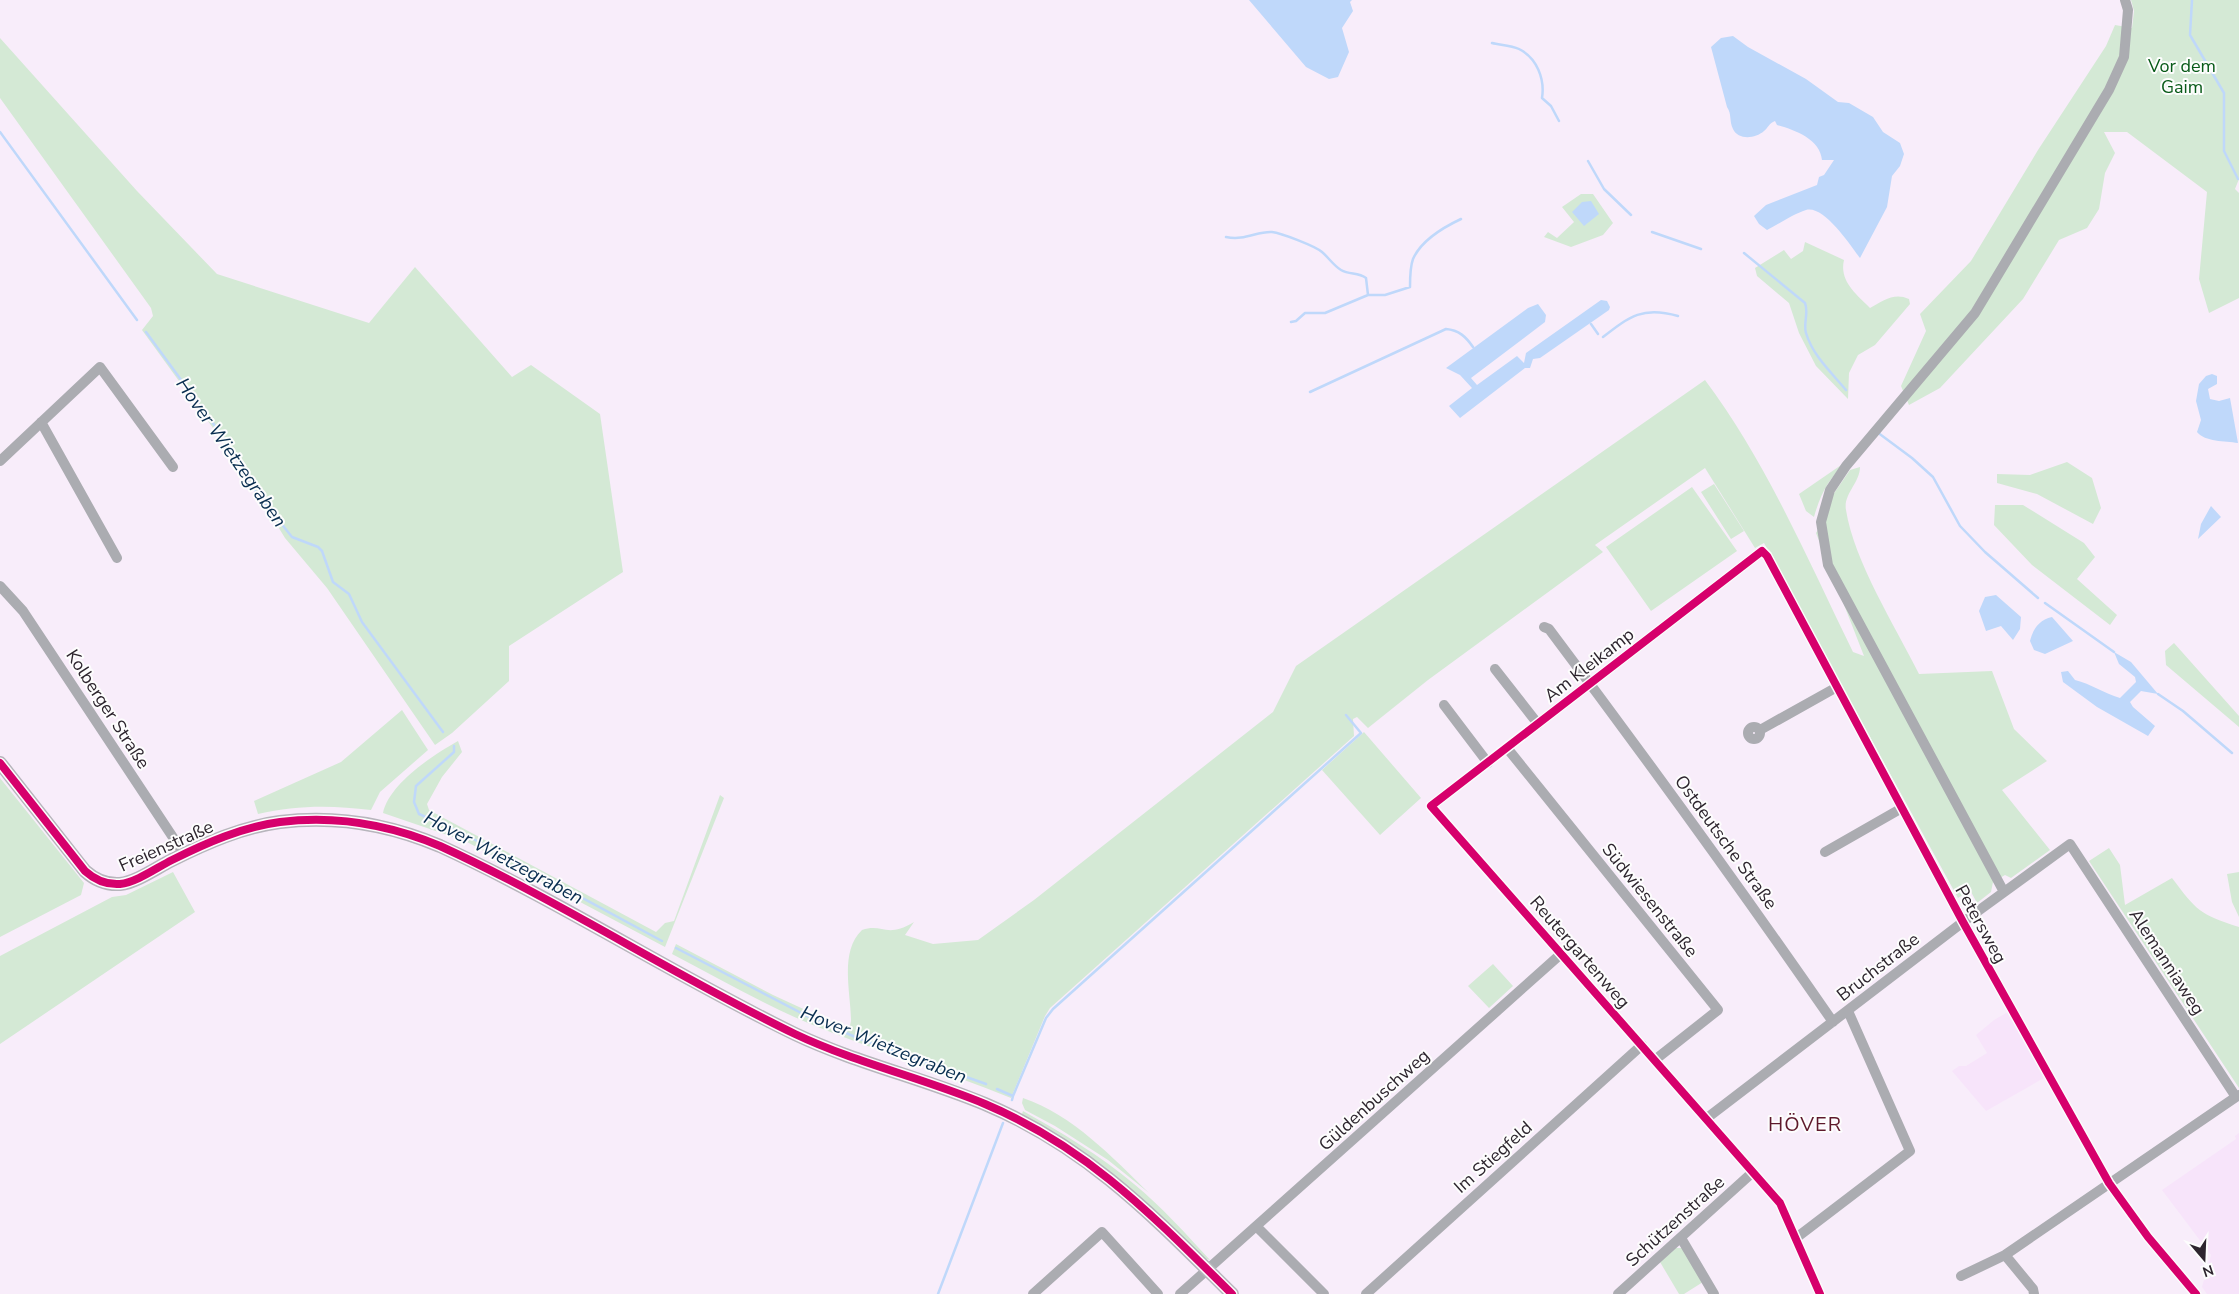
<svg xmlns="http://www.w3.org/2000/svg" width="2239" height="1294" font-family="'Nunito Sans',sans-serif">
	<rect width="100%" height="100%" fill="#f8edfa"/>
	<path fill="#f7e4fa" d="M 2008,1012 L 2044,1078 L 1986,1111 L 1952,1071 L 1959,1066 L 1966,1066 L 1987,1053 L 1976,1035 L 1994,1020 Z
		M 2239,1133 L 2239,1294 L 2207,1294 L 2202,1287 L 2211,1255 L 2162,1190 L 2236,1139 L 2235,1136 Z"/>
	<path fill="#d4e9d5" d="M 2131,0 L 2239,0 L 2239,179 L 2235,189 L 2239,193 L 2239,298 L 2209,313 L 2199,279 L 2207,192 L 2127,132 L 2104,132 L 2115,153 L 2105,173 L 2099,209 L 2087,228 L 2059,240 L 2023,299 L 1940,388 L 1909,405 L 1901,386 L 1926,331 L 1920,314 L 1971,261 L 2038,150 L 2106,46 L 2115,25 L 2132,28 L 2134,11 Z
		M 0,38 L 137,191 L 217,274 L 369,323 L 415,267 L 512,377 L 531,365 L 600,414 L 623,572 L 509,646 L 509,681 L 452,733 L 435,745 L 327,588 L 285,538 L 242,468 L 142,330 L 153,316 L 151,308 L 0,98 Z
		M 1581,194 L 1593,194 L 1613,223 L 1603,235 L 1571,247 L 1544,237 L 1548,232 L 1557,238 L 1574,222 L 1562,207 Z
		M 1805,242 L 1844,260 C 1839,281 1856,294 1870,308 C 1883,301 1894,292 1909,299 L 1910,304 L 1875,345 L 1858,355 L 1849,373 L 1848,399 L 1816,366 L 1799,333 L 1789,303 L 1757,276 L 1755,268 L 1784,250 L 1791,259 L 1803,251 Z
		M 1705,380 C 1767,463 1808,560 1853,652 L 1864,656 L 1816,533 L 1823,522 L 1828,502 L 1850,470 L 1860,467 C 1860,483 1843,494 1846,510 C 1854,561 1895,626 1919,674 L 1992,671 L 2014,729 L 2047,761 L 2002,790 L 2050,850 L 2011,878 L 2005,875 L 1993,882 L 1991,892 L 1977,903 L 1970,890 L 1958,898 L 1764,543 L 1755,548 L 1705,468 L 1595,545 L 1603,552 L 1428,680 L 1368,728 L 1357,717 L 1353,719 L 1354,736 L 1050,1008 L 1045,1016 L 1011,1098 C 944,1070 874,1051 808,1023 C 761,1003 716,977 672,954 L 676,944 L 773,995 L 849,1030 L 851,1021 C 851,993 839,952 862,930 C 883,923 886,939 914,922 L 905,935 L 933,944 L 978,940 L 1034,900 L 1273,712 L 1296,666 Z
		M 1847,461 C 1829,479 1821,492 1814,517 L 1806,511 L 1799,494 Z
		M 2067,462 L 2092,478 L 2101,508 L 2093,524 L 2037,494 L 1997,483 L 1997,474 L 2030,475 Z
		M 1714,484 L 1744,531 L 1731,539 L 1701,492 Z
		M 1692,487 L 1737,551 L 1651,611 L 1606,547 Z
		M 1995,505 L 2023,505 L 2084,543 L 2095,557 L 2077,579 L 2117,615 L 2110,625 L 2032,565 L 1994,525 Z
		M 2174,643 L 2239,716 L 2239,727 L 2166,665 L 2165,651 Z
		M 402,710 L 428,750 L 380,792 L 371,810 C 332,805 296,805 258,814 L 254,801 L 341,762 Z
		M 1364,732 L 1421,798 L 1380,835 L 1322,770 Z
		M 458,741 L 462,752 L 442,777 L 427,804 L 429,810 L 656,932 L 665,923 L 674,921 L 720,795 L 724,798 L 665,947 L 465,841 L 383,813 C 389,784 433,755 458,741 Z
		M 0,778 L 84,883 L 81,895 L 0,937 Z
		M 2109,848 L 2120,865 L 2125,905 L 2172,878 C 2197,911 2199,914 2239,927 L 2239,1088 L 2089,861 Z
		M 173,872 L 195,912 L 0,1044 L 0,956 L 112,897 L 126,895 Z
		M 2239,872 L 2239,917 L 2232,902 L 2227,874 Z
		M 1493,964 L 1513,986 L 1489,1008 L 1468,986 Z
		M 1023,1098 C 1073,1115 1112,1157 1149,1193 L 1108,1160 L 1055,1126 L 1025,1110 L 1022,1103 Z
		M 1023,1111 C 1062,1133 1100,1155 1134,1184 C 1162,1207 1186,1234 1210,1260 L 1206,1259 L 1022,1114 Z
		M 1676,1248 L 1683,1248 L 1703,1282 L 1684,1294 L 1679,1294 L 1660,1262 Z"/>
	<path fill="#bfd8fa" d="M 1249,0 L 1352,0 L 1350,2 L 1353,11 L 1342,28 L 1349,52 L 1338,77 L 1329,79 L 1306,67 Z
		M 1733,36 L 1748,47 L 1806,79 L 1838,102 L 1849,103 L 1873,117 L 1883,132 L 1900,143 L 1904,154 L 1900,166 L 1892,176 L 1887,207 L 1860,258 C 1850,245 1824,205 1806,210 C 1793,214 1779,224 1767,230 L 1759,224 L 1754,216 L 1766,205 L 1817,185 L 1819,177 L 1824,175 L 1834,160 L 1822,160 C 1820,139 1795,130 1777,125 L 1775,121 C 1769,123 1768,128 1764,131 C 1755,139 1738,140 1733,129 C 1729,121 1732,114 1727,107 L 1711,47 L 1721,38 Z
		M 1591,201 L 1599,214 L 1584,226 L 1572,212 L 1582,202 Z
		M 1601,300 L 1607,301 L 1610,307 L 1609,310 L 1540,358 L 1533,359 L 1530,368 L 1525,368 L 1460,418 L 1449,406 L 1472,388 L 1460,375 L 1446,368 L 1528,308 L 1538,304 L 1546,315 L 1545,322 L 1471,378 L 1477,385 L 1517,356 L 1524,363 L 1526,353 Z
		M 2212,374 L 2217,376 L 2217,384 L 2208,389 L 2210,399 L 2219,401 L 2230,398 L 2238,443 C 2225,441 2205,442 2197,432 L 2201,420 L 2196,401 L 2199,384 L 2206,376 Z
		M 2211,506 L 2221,517 L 2198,539 L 2201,524 Z
		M 1996,595 L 2021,617 L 2020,629 L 2013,640 L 2001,626 L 1986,631 L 1979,611 L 1985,597 Z
		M 2052,617 L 2073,641 L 2045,654 L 2034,650 L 2030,641 C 2033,629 2039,620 2052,617 Z
		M 2114,652 L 2131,662 L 2158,694 L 2141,691 L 2130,702 L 2133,707 L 2155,726 L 2148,736 L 2097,707 L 2063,682 L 2061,672 L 2068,671 L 2075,680 C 2091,684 2104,693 2120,698 L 2136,682 L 2135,677 L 2119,664 Z"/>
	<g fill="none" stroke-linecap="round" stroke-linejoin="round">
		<path stroke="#bfd8fa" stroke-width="2.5" d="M 2192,0 L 2190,35 L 2224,93 L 2224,151 L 2238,179
			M 1492,43 C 1500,45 1511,45 1519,49 C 1537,58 1545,79 1542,98 L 1551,106 L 1559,121
			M 0,132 L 137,320
			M 1588,161 L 1604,189 L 1631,215
			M 1652,232 L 1701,249
			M 1226,237 C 1245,241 1257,231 1272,232 C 1281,233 1315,246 1322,252 C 1328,257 1334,266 1341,270 C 1350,275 1358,272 1366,278 L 1368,295
			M 1744,253 L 1805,303 C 1809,313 1803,323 1806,333 C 1813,356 1831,372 1846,390
			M 1291,322 L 1296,321 L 1305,313 L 1325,313 L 1368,295 L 1385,295 L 1410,287 C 1410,278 1410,267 1413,259 C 1421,241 1444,227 1461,219
			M 1591,324 L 1598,334
			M 146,332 L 234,452 L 248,482 L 292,537 L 318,547 L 322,551 L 333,582 L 349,594 L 362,622 L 443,732
			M 1603,337 C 1630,316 1643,306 1678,316
			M 1310,392 L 1446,329 C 1459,330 1466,337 1473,347
			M 1877,432 L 1912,458 L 1933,477 L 1960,526 L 1985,552 L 2038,598
			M 2045,603 L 2114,652
			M 2158,694 L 2183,711 L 2232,753
			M 454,746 L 454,752 L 416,786 L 414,802 L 419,814 L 466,835 L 662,941
			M 676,948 L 809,1017 L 860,1039 L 986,1084
			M 997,1089 L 1013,1096 L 1012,1100
			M 1013,1096 L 1046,1018 L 1053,1009 L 1361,733 L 1346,715
			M 938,1294 L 1003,1123"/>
		<path stroke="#abacb1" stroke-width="10" d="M 41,422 L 117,558
			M 0,461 L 100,367 L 173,467
			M 0,586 L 23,611 L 184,854
			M 1544,627 L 1549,629 C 1646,758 1741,889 1833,1022
			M 1495,669 L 1538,724
			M 1444,705 L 1488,763
			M1748 733a6 6 0 1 1 12 0a6 6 0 1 1-12 0Z
			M 1760,730 L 1837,687
			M 1507,748 L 1718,1010 L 1656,1059
			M 1825,852 L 1902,808
			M 2004,892 L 1828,565 L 1821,522 L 1830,490 L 1846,466 L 1975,313 L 2109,90 L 2124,57 L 2128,10 L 2125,0
			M 1707,1118 L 1963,922 L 2070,844 L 2236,1097
			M 1257,1227 L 1324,1294
			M 1681,1238 L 1714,1294
			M 1796,1238 L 1910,1151 L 1848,1011
			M 2005,1255 L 2033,1289 L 2034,1294
			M 1961,1276 L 2005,1255 L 2239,1095
			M 1033,1294 L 1102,1232 L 1158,1294
			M 1180,1294 L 1562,953
			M 1366,1294 L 1642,1045
			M 1618,1294 L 1753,1172
			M 1820,1294 L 1780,1203 L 1431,806 L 1762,551 L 1767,556 L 1963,922 L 2109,1183 L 2148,1237 L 2196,1294"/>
		<path stroke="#b7b5bc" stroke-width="14" d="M 0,763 L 85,871 C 95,880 106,885 120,884 C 137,882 156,868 172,860 C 206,843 242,827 280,822 C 336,815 388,824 440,846 C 562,902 675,976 795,1034 C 856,1063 923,1078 985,1104 C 1089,1148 1154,1217 1232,1294"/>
		<g stroke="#fdfdfd" stroke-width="11">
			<path id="cycleway" d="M 0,763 L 85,871 C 95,880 106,885 120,884 C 137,882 156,868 172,860 C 206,843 242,827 280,822 C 336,815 388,824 440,846 C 562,902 675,976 795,1034 C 856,1063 923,1078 985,1104 C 1089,1148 1154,1217 1232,1294
				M 1820,1294 L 1780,1203 L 1431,806 L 1762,551 L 1767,556 L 1963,922 L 2109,1183 L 2148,1237 L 2196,1294"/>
		</g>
		<use href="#cycleway" stroke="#d6006c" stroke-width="8"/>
	</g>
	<g text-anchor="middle" stroke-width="4" stroke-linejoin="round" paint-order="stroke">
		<g font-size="18" fill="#085a18" stroke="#fdfdfd">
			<text x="2182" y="72">Vor dem<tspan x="2182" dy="21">Gaim</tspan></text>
		</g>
		<g font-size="18" fill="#2d252e" stroke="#fdfdfd">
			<text transform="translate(1589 665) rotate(-38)" y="6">Am Kleikamp</text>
			<text transform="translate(108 709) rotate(57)" y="6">Kolberger Straße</text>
			<text transform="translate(1726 842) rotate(54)" y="6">Ostdeutsche Straße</text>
			<text transform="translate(166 846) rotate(-24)" y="6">Freienstraße</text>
			<text transform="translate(1650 900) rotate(51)" y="6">Südwiesenstraße</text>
			<text transform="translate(1981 924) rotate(61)" y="6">Petersweg</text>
			<text transform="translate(1580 952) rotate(49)" y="6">Reutergartenweg</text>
			<text transform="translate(2167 962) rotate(57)" y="6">Alemanniaweg</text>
			<text transform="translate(1878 967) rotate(-38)" y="6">Bruchstraße</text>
			<text transform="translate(1374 1100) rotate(-42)" y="6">Güldenbuschweg</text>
			<text transform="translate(1493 1157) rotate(-42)" y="6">Im Stiegfeld</text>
			<text transform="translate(1675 1221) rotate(-42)" y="6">Schützenstraße</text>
		</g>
		<g font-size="19" font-style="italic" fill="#092e50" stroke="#fdfdfd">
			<text transform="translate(232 452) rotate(55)" y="7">Hover Wietzegraben</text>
			<text transform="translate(504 857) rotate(28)" y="7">Hover Wietzegraben</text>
			<text transform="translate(884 1044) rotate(22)" y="7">Hover Wietzegraben</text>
		</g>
		<g font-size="20" letter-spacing="1" fill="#5e192c" stroke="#fdfdfd">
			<text x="1805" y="1131">HÖVER</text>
		</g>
	</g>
	<g transform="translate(2204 1259) rotate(161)" stroke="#fdfdfd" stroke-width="4" paint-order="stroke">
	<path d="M0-4L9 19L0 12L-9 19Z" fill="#2d252e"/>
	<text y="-8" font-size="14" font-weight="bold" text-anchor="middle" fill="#2d252e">N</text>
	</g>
</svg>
